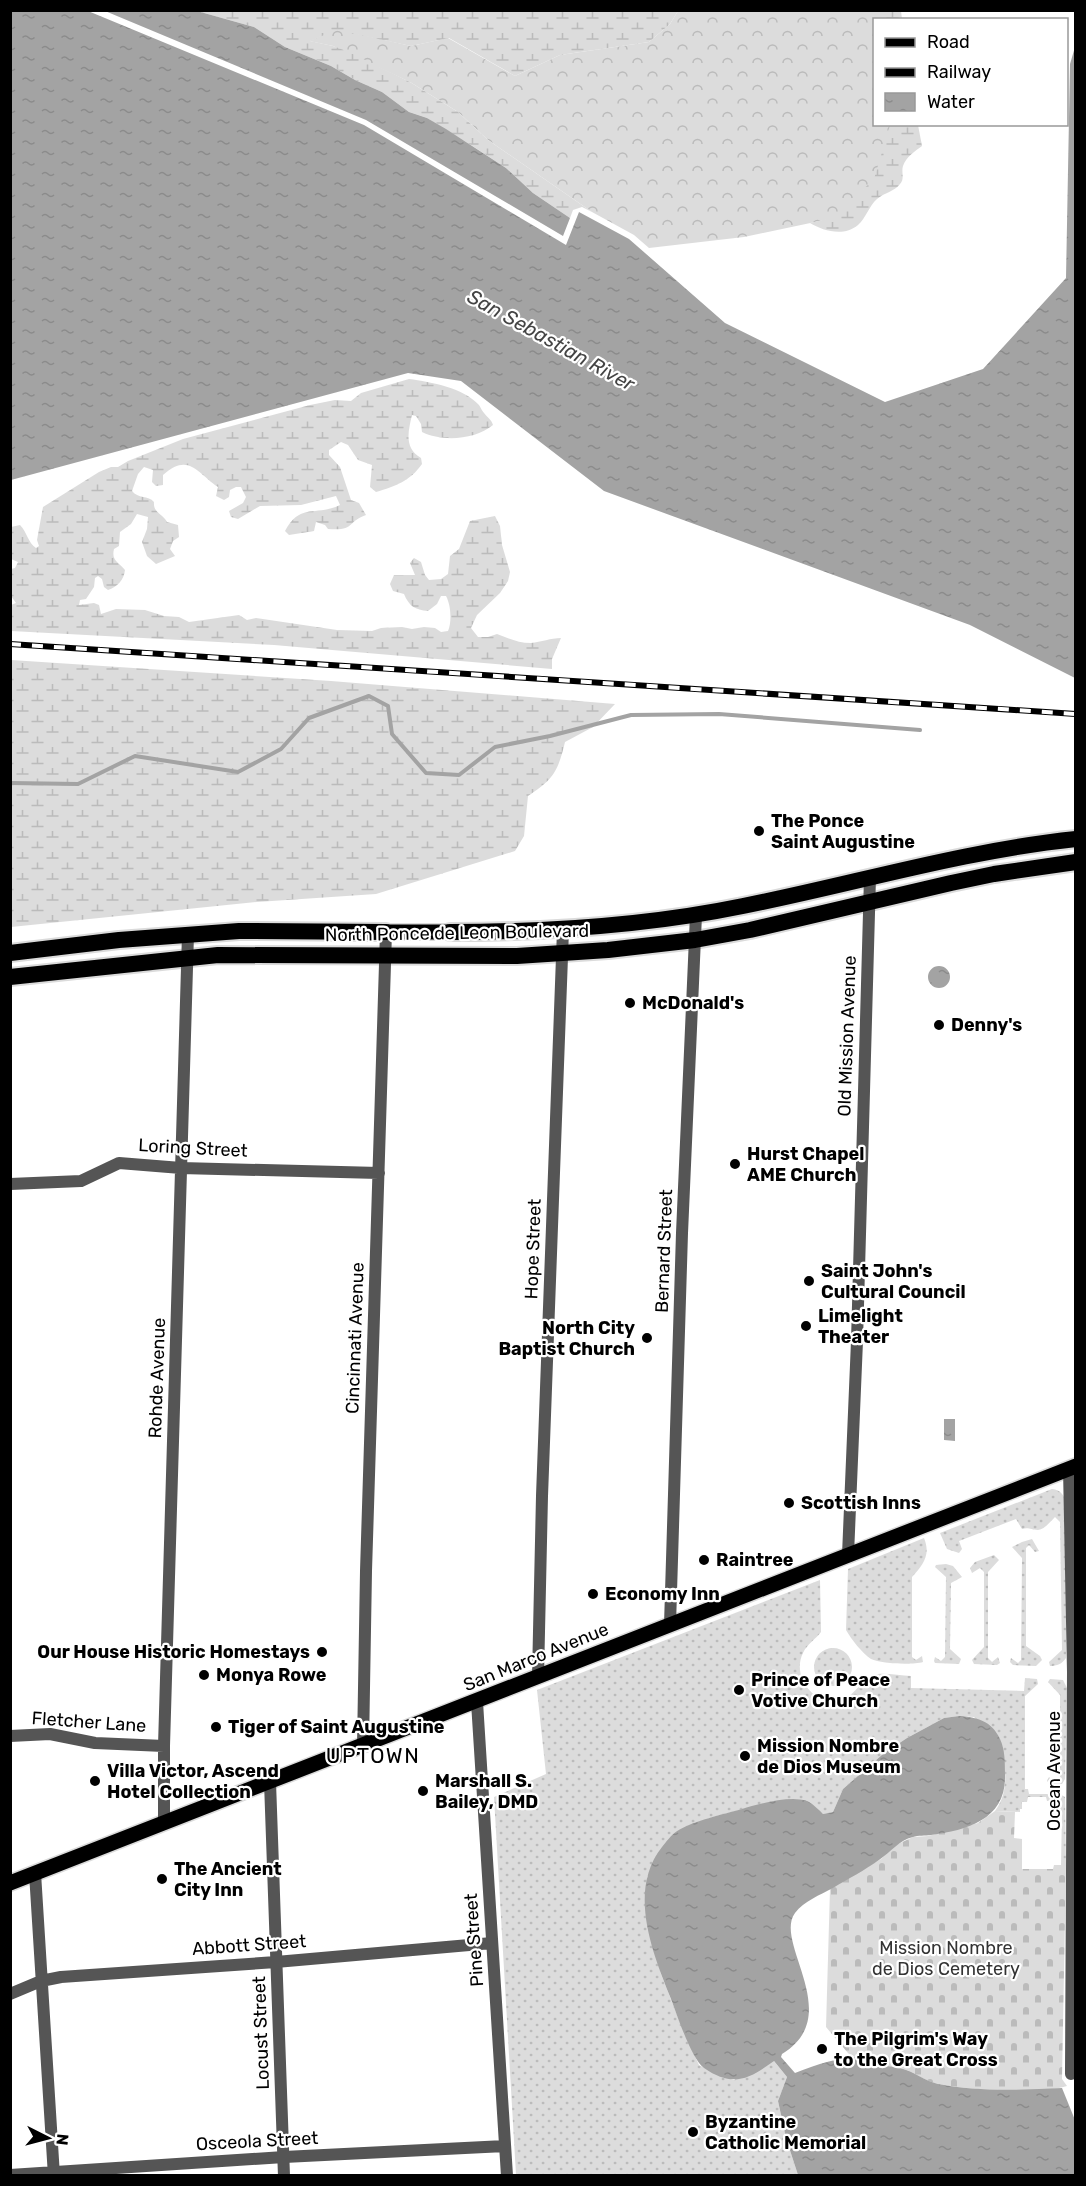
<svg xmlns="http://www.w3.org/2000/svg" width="1086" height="2186" font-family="Rubik,sans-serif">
	<defs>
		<pattern id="grass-dots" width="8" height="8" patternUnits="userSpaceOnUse" patternTransform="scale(1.5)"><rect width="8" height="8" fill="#dcdcdc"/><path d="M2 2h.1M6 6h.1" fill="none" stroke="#bbb" stroke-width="1.8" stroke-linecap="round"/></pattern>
		<pattern id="forest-crowns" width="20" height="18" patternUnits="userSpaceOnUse" patternTransform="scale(1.5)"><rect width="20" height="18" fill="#dcdcdc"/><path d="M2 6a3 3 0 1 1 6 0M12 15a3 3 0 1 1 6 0" fill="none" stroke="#bbb"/></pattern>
		<pattern id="wetland-marsh" width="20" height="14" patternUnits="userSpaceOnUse" patternTransform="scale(1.5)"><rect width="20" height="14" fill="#dcdcdc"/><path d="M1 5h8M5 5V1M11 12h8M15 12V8" fill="none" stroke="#bbb"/></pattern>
		<pattern id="cemetery-stones" width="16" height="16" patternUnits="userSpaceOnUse" patternTransform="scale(1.5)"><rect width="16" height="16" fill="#dcdcdc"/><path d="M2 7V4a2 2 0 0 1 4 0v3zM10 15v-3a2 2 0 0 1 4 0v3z" fill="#bbb"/></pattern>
		<pattern id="water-ripples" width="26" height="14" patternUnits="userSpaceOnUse" patternTransform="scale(1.5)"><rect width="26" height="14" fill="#a3a3a3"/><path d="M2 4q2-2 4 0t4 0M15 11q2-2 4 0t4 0" fill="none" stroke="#8b8b8b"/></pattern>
	</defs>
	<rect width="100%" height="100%" fill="#fff"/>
	<path fill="url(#grass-dots)" d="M 1052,1489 C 1061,1490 1064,1495 1066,1503 L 1066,1658 C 1062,1664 1057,1666 1050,1666 L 1049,1662 L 1062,1650 L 1060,1522 L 1055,1517 C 1050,1522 1045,1529 1038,1530 C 1031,1530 1029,1527 1022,1529 L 1016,1519 L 959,1541 L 962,1549 L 959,1553 L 947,1549 L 940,1533 Z
		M 924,1538 C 931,1555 923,1565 912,1577 L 912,1657 L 916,1660 L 922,1656 L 923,1662 C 913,1665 881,1664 871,1659 C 862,1653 851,1639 846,1630 L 848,1569 Z
		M 1032,1539 L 1039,1551 L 1035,1552 L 1029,1545 L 1026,1548 L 1026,1646 L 1040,1656 L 1042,1660 L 1036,1666 L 1013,1665 L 1010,1662 L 1011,1658 L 1018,1663 L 1021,1660 L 1022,1558 L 1012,1547 L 1022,1542 Z
		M 994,1555 L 999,1560 L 988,1572 L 988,1658 L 992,1662 L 998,1657 L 1000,1663 L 997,1665 L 974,1664 L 972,1660 L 984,1647 L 984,1572 L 980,1568 L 972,1573 L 970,1568 L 975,1562 Z
		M 946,1564 L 953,1566 L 962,1577 L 951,1583 L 950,1649 L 961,1659 L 959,1664 L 935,1663 L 934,1661 L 935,1657 L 941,1661 L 945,1657 L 946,1577 L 935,1567 L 936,1565 Z
		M 820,1580 L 821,1632 C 816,1639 807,1644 803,1653 C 792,1675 811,1703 836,1701 C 855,1700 860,1677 878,1674 C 888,1673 901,1676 911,1676 L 911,1688 L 1024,1691 L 1025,1678 L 1037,1679 L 1038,1684 L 1025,1696 L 1025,1789 L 1028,1789 L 1029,1794 L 1060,1794 L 1065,1797 L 1066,1865 L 1061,1865 L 1062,1811 L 1055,1810 L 1053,1801 L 1047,1801 L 1046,1797 L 1028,1797 L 1027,1802 L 1022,1802 L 1022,1809 L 1020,1809 L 1020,1812 L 995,1811 C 1010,1791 1005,1768 1002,1745 L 974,1717 L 959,1716 L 944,1718 L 907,1738 L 883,1754 L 843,1789 L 833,1812 L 823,1814 L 808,1802 L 796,1799 L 767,1803 L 713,1817 L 677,1831 L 647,1877 L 647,1922 L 661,1974 L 681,2025 L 699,2065 L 722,2077 L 734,2080 L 773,2060 L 787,2077 L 778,2101 L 786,2138 L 798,2175 L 516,2175 L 494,1797 L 546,1774 L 537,1690 Z
		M814 1667a19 19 0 1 1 38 0a19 19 0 1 1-38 0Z
		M 1050,1679 L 1063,1680 L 1067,1688 L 1065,1779 L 1062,1784 L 1050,1784 L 1047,1781 L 1049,1777 L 1055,1782 L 1060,1779 L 1060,1695 L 1048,1682 Z"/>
	<path fill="url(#forest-crowns)" d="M 678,11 L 877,11 L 877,19 L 874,20 L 874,124 L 890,125 L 891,127 L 875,179 L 834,218 L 744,237 L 649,248 L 634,235 L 592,212 L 488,140 L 458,112 L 410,82 L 333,46 L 309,41 L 336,29 L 411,46 L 448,38 L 515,76 L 560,55 L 649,42 L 670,24 Z"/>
	<path fill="url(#wetland-marsh)" d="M 197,11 L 678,11 L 670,24 L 649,42 L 560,55 L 515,76 L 449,38 L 411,46 L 336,30 L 310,41 L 333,46 L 349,52 L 410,82 L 458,112 L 488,140 L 592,212 L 582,207 L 573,210 L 570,218 L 533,193 L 506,168 L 474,147 L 427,118 L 409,112 L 382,92 L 355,80 L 331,66 L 285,47 L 254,27 Z
		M 877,11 L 901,11 L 902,19 L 877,19 Z
		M 890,125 L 918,125 L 922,146 C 915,151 906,157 903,166 C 901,172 905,179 900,184 C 895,191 884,193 877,199 C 869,206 866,218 858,225 C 844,237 823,231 810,223 L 834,217 L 874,179 Z
		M 409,379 C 431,382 464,388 479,405 C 481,408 482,411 484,413 C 488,418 491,419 493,425 C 475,440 442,442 422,432 L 421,424 L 416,416 L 412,415 C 408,432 404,448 421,458 L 422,464 C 410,481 396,486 376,492 L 370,487 L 372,465 L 358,460 L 348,445 L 341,442 L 329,450 L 329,455 L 340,467 L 351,500 L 359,503 L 366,515 C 346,522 356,531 328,529 L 325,525 L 316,522 L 314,531 L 289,535 L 285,531 C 301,502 315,517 340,505 L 336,496 L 301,505 L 260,506 L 238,519 L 231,517 L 229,511 L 243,503 L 246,497 L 241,487 L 236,487 L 230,490 L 229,497 L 224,500 L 216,496 L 218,487 C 197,473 189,452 163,475 L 163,485 L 156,486 L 152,482 L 153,470 L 144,467 L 138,474 L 132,491 C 138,499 148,495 154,502 C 153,513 163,514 167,522 L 178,525 L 179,537 L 173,541 L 170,549 L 175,556 L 156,564 L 147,556 L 142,542 L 147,529 L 148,517 L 137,514 L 131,524 L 120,532 L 119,546 L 114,549 C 111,561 119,562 125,570 C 124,580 117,587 108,590 L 104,587 L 102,579 L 98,576 L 95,578 L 94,587 L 86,599 L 80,600 L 79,605 L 94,603 L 99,605 L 101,614 L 116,609 L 145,610 L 164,616 L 179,617 L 189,622 L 239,615 L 247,620 L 256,618 L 337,630 L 372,631 L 381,628 L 402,627 L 412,629 L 424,627 L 435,628 L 441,632 L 448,631 C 452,622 451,605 446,596 L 441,596 L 437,604 L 428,611 C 415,610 409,606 404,594 L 393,591 L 390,584 L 394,575 L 415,575 L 410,563 L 414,558 L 421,562 L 425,575 L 429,580 L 441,579 L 448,574 L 450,556 L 459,549 L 470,521 L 495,516 L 500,526 L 502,545 L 510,572 L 508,581 L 500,593 L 477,615 L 471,628 L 478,637 L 488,637 L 497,634 C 508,638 518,643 531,643 C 541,642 551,638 561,638 L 552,659 L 552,669 L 274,645 L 11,631 L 11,605 L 16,603 L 11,596 L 11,569 L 15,568 L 18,562 L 11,559 L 11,527 L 20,525 C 27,532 28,543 36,548 L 39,546 L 37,540 L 43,507 L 99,472 L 111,467 L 118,467 L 128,461 L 183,439 L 310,405 L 335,400 L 351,401 L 361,393 Z
		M 11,660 L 331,681 L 615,704 L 593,727 L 565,742 C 558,771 554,779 528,796 L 524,836 L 515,851 L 376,894 L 257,902 L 11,927 Z"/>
	<path fill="url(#cemetery-stones)" d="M 995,1811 L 1015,1812 L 1014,1838 L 1022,1839 L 1022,1869 L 1053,1869 L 1054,1865 L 1066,1865 L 1062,2079 L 1067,2086 C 1045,2094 958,2090 934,2083 C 923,2080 913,2071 901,2068 C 894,2066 886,2067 878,2064 C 868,2060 865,2056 853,2059 L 826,2027 L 830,1889 L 881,1859 L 896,1845 L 913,1837 L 928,1836 L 978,1823 Z"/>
	<path fill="url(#water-ripples)" d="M 10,11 L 88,11 L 364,125 L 566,245 L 579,212 L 629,239 L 725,323 L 885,402 L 983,369 L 1066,278 L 1070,64 L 1075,47 L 1075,678 L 970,625 L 604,491 L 461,381 L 408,373 L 11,480 Z
		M 105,11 L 197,11 L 254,27 L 285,47 L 331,66 L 355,80 L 382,92 L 409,112 L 427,118 L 446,129 L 506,168 L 533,193 L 570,218 L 563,236 L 366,120 Z
		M928 977a11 11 0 1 1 22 0a11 11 0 1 1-22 0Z
		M 944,1419 L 955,1419 L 955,1441 L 944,1440 Z
		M 959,1716 C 977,1717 992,1721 1000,1739 C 1005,1749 1005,1763 1005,1774 C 1007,1819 968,1830 931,1835 C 925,1836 918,1835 913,1837 C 899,1840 891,1852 879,1860 C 865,1870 848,1879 833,1888 C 820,1895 804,1901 795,1913 C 773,1943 846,2015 782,2054 L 781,2057 L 795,2073 C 818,2064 838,2057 861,2057 C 870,2057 874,2063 882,2065 C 888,2067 894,2066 900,2068 C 913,2071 925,2081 938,2084 C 979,2092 1021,2090 1062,2088 L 1075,2120 L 1075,2175 L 798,2175 L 786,2138 L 778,2101 L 787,2077 L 774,2061 C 749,2079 733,2088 704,2068 C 692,2060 677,2015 671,1999 C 653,1954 627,1891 662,1847 C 666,1842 671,1835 677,1831 C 693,1821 724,1814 742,1809 C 758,1804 794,1794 809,1802 C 814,1805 819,1810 823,1814 L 833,1812 L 843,1789 L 883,1754 L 907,1738 L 944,1718 Z"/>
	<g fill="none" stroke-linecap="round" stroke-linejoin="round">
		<path stroke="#a3a3a3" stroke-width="4" d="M 10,783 L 78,784 L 135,756 L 238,772 L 281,749 L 309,718 L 369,696 L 388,706 L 392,734 L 426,773 L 459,775 L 495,747 L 550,736 L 631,715 L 719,714 L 920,730"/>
		<g stroke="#dbdbdb" stroke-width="18">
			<path id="primary" d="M 386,932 L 450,932
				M 10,1883 L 1076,1466"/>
		</g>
		<g stroke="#dbdbdb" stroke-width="20">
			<path id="trunk" d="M 450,932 C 548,932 646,926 743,906 C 854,884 962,851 1076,839
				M 10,953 L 119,940 L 239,931 L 386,932
				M 10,977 L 218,955 L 517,956 L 608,950 L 695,940 L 750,930 L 951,883 L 994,874 L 1076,862"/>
		</g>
		<path stroke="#555" stroke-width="12" d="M 10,1184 L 81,1181 L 119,1163 L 181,1168 L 379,1173
			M 1069,1468 L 1073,1672 L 1071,2074
			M 848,1555 L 857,1341 L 870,877
			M 670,1625 L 682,1233 L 696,915
			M 538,1677 L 542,1496 L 563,930
			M 477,1702 L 507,2176
			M 10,1736 L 50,1734 L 95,1743 L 164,1746
			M 363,1746 L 366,1571 L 386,932
			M 270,1782 L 284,2176
			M 164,1823 L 164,1746 L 188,934
			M 35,1873 L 54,2176
			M 10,1994 L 41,1981 L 61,1977 L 276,1962 L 492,1943
			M 10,2175 L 284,2157 L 505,2146"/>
		<use href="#primary" stroke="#000" stroke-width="15"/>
		<use href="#trunk" stroke="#000" stroke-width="16"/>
		<g stroke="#000" stroke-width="6">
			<path id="rail" d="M 10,644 L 1076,714"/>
		</g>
		<use href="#rail" stroke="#fff" stroke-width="4" stroke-dasharray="11" stroke-linecap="butt"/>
	</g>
	<g fill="#000" stroke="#fff" stroke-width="2">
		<circle cx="759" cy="831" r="6"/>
		<circle cx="630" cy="1003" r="6"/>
		<circle cx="939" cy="1025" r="6"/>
		<circle cx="735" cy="1164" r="6"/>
		<circle cx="809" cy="1281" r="6"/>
		<circle cx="806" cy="1326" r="6"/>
		<circle cx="647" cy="1338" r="6"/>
		<circle cx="789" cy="1503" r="6"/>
		<circle cx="704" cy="1560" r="6"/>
		<circle cx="593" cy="1594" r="6"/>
		<circle cx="322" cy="1652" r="6"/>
		<circle cx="204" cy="1675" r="6"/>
		<circle cx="739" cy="1690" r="6"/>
		<circle cx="216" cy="1727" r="6"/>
		<circle cx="745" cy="1756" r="6"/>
		<circle cx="95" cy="1781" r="6"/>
		<circle cx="423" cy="1791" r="6"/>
		<circle cx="162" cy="1879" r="6"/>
		<circle cx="822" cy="2049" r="6"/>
		<circle cx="693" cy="2132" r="6"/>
	</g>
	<g text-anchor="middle" stroke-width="4.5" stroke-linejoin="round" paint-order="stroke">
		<g font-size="18" font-weight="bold" fill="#000" stroke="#fff" text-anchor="start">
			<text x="771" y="827">The Ponce<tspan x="771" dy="21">Saint Augustine</tspan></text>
			<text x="642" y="1009">McDonald's</text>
			<text x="951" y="1031">Denny's</text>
			<text x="747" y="1160">Hurst Chapel<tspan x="747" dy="21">AME Church</tspan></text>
			<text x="821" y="1277">Saint John's<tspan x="821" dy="21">Cultural Council</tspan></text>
			<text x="818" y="1322">Limelight<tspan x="818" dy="21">Theater</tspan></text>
			<text x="635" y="1334" text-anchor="end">North City<tspan x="635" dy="21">Baptist Church</tspan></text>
			<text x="801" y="1509">Scottish Inns</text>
			<text x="716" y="1566">Raintree</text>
			<text x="605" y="1600">Economy Inn</text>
			<text x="310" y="1658" text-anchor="end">Our House Historic Homestays</text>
			<text x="216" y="1681">Monya Rowe</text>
			<text x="751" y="1686">Prince of Peace<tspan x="751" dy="21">Votive Church</tspan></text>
			<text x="228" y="1733">Tiger of Saint Augustine</text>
			<text x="757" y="1752">Mission Nombre<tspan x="757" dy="21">de Dios Museum</tspan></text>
			<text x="107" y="1777">Villa Victor, Ascend<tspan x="107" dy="21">Hotel Collection</tspan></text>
			<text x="435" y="1787">Marshall S.<tspan x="435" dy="21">Bailey, DMD</tspan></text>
			<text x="174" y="1875">The Ancient<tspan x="174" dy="21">City Inn</tspan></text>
			<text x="834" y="2045">The Pilgrim's Way<tspan x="834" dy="21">to the Great Cross</tspan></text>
			<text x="705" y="2128">Byzantine<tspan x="705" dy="21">Catholic Memorial</tspan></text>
		</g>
		<g font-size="18" fill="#000" stroke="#fff">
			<text transform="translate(457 933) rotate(-1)" y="6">North Ponce de Leon Boulevard</text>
			<text transform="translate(847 1036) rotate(-88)" y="6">Old Mission Avenue</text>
			<text transform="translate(193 1148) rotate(3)" y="6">Loring Street</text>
			<text transform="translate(533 1249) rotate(-88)" y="6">Hope Street</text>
			<text transform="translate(664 1251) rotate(-88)" y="6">Bernard Street</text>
			<text transform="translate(355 1338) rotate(-88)" y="6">Cincinnati Avenue</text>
			<text transform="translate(157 1378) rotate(-88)" y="6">Rohde Avenue</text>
			<text transform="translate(536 1657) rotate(-22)" y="6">San Marco Avenue</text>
			<text transform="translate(89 1722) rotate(4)" y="6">Fletcher Lane</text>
			<text transform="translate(1054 1771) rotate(-90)" y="6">Ocean Avenue</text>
			<text transform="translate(474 1940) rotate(-94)" y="6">Pine Street</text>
			<text transform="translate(249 1945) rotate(-4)" y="6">Abbott Street</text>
			<text transform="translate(261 2033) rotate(-92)" y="6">Locust Street</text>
			<text transform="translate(257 2141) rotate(-3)" y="6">Osceola Street</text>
		</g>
		<g font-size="18" fill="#333" stroke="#fff">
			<text x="946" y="1954">Mission Nombre<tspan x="946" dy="21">de Dios Cemetery</tspan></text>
		</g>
		<g font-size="20" font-style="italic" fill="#444" stroke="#fff">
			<text transform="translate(551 340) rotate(29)" y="7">San Sebastian River</text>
		</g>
		<g font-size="21" letter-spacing="1.5" fill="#000" stroke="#fff">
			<text x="373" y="1763">UPTOWN</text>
		</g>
	</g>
	<rect width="1086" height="2186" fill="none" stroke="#000000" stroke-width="24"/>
	<rect x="873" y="18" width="195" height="108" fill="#ffffff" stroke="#999999" stroke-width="1.5"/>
	<rect x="885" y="38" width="30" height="9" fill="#000000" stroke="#999999" stroke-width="1.5"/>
	<text x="927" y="48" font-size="18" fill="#000000">Road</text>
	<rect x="885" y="68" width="30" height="9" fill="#000000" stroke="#999999" stroke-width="1.5"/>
	<text x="927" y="78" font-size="18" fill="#000000">Railway</text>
	<rect x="885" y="93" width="30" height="18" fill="url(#water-ripples)" stroke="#999999" stroke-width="1.5"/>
	<text x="927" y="108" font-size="18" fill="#000000">Water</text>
	<g transform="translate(48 2138) rotate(96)" stroke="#ffffff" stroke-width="4.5" paint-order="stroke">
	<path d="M0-4.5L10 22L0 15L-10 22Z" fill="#000000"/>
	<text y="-9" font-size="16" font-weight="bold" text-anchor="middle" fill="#000000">N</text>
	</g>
</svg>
